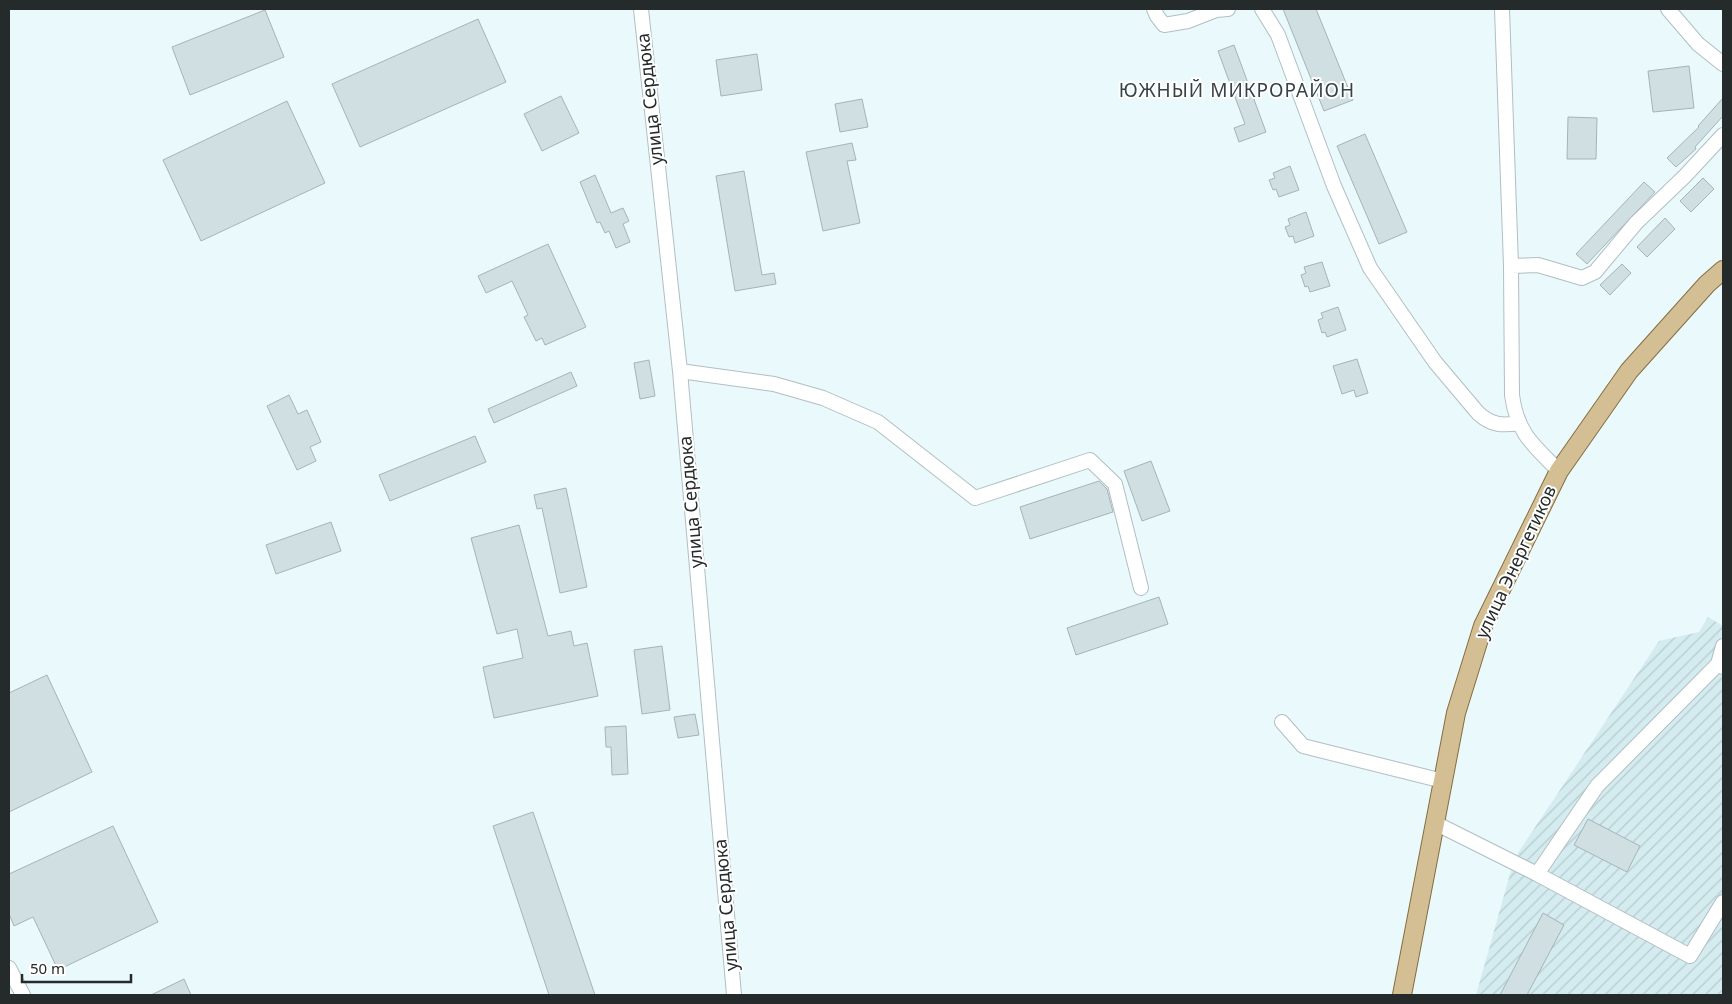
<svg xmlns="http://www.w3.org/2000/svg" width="1732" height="1004" font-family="'Noto Sans',sans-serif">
	<defs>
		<pattern id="industrial-furrows" width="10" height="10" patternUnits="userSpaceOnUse" patternTransform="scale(1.25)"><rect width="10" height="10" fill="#d4ecf0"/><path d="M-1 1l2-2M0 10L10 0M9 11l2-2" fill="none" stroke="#b6cbce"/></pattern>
	</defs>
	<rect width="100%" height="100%" fill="#eaf9fb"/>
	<path fill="url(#industrial-furrows)" d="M 1708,617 L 1723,626 L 1723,995 L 1476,995 L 1510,874 L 1518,853 L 1659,641 L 1699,632 Z"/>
	<path fill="#d0dfe1" stroke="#a6b4b6" d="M 1283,9 L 1316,9 L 1353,100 L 1324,111 Z
		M 265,10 L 284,57 L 190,95 L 172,47 Z
		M 478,19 L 506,82 L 360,147 L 332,84 Z
		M 1234,45 L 1266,132 L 1239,142 L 1234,128 L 1245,124 L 1218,51 Z
		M 757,54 L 762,90 L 721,96 L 716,60 Z
		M 1689,66 L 1694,108 L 1653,112 L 1648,71 Z
		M 561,96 L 579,133 L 542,151 L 524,114 Z
		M 1723,98 L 1723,116 L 1695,147 L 1696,149 L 1676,167 L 1667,158 L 1699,127 L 1698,126 Z
		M 862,99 L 868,127 L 840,132 L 835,104 Z
		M 287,101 L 325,183 L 201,241 L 163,160 Z
		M 1568,117 L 1597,118 L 1596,159 L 1567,159 Z
		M 1365,134 L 1407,232 L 1379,244 L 1337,146 Z
		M 852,143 L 856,160 L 847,161 L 860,223 L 823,231 L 806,152 Z
		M 1290,166 L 1299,190 L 1279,197 L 1276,189 L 1273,190 L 1269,180 L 1275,178 L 1273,173 Z
		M 744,171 L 762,275 L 774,273 L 776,284 L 735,291 L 716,176 Z
		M 595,175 L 611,213 L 623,208 L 629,221 L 623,224 L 630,242 L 616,248 L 609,231 L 605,233 L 600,222 L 597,223 L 580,182 Z
		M 1703,178 L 1714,189 L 1691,212 L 1680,201 Z
		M 1644,182 L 1655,192 L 1587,264 L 1576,254 Z
		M 1306,212 L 1314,236 L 1295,243 L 1293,236 L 1289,237 L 1285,227 L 1290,225 L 1288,219 Z
		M 1665,218 L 1675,229 L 1647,257 L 1637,247 Z
		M 548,244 L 586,327 L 545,345 L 542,338 L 536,341 L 524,317 L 528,315 L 512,281 L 486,293 L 478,276 Z
		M 1322,262 L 1330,286 L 1310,292 L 1308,286 L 1305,287 L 1301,275 L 1306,273 L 1304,267 Z
		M 1622,264 L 1631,273 L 1610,295 L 1600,285 Z
		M 1338,307 L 1346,330 L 1327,337 L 1325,332 L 1322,333 L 1318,320 L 1323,318 L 1321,313 Z
		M 1357,359 L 1368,393 L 1356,397 L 1354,390 L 1342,394 L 1333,366 Z
		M 649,360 L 655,396 L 640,399 L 634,363 Z
		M 571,372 L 577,386 L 494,423 L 488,409 Z
		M 289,395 L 298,414 L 307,410 L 321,442 L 310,447 L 316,461 L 297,470 L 267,406 Z
		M 475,436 L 486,462 L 390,501 L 379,475 Z
		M 1151,461 L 1170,511 L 1142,521 L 1124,471 Z
		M 1099,481 L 1107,489 L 1113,512 L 1030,539 L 1020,507 Z
		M 566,488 L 587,587 L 560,593 L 542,508 L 537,509 L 534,495 Z
		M 331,522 L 341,551 L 276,574 L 266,545 Z
		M 519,525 L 548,636 L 571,631 L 574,646 L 587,643 L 598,696 L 494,718 L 483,667 L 523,658 L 517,629 L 497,634 L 471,538 Z
		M 1159,597 L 1168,624 L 1076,655 L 1067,628 Z
		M 662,646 L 670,710 L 642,714 L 634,650 Z
		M 47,675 L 92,772 L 9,812 L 9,693 Z
		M 695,714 L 699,735 L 678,738 L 674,717 Z
		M 626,726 L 628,774 L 612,775 L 611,747 L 606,747 L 605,727 Z
		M 533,812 L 595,995 L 549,995 L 493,826 Z
		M 1588,819 L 1640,846 L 1627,872 L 1574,845 Z
		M 113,826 L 158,922 L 58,970 L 33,917 L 14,926 L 9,914 L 9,874 Z
		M 1543,913 L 1564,925 L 1527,995 L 1500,995 Z
		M 184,979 L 191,995 L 151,995 Z"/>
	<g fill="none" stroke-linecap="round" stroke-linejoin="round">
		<g stroke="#b1bfc2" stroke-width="16">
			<path id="minor" d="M 641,9 L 680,371 L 734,995
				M 1154,9 L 1157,16 L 1164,25 L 1188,21 L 1216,10 L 1228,9
				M 1262,9 L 1278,35 L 1334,186 L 1370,268 L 1435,362 L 1478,413 C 1491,425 1502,426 1519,423
				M 1502,9 L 1511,266 L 1512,395 C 1517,433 1533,445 1559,471
				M 1668,9 L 1698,44 L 1723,64
				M 1511,266 L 1538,265 L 1582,278 L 1595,272 L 1636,223 L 1685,176 L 1723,135
				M 680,371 L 774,384 L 823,398 L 878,422 L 975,498 L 1090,460 L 1115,484 L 1141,588
				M 1718,664 L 1723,646
				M 1282,722 L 1303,746 L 1443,781
				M 1435,823 L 1537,874 L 1690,956 L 1723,902
				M 1537,874 L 1597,786 L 1718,664 L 1723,667
				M 9,968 L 23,995"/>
		</g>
		<g stroke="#856e40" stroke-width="20">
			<path id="major" d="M 1402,995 L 1456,713 L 1483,626 L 1559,471 L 1629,371 L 1707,284 L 1723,270"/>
		</g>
		<use href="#minor" stroke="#fff" stroke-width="14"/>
		<use href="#major" stroke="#d4be94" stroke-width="18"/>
	</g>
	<g text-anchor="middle" stroke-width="4" stroke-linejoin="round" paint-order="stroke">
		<g font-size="18" fill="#252a2b" stroke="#fff">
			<text transform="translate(650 99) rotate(-96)" y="6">улица Сердюка</text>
			<text transform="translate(691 502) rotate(-95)" y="6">улица Сердюка</text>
			<text transform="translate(1516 562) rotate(-65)" y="6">улица Энергетиков</text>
			<text transform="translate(726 905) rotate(-95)" y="6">улица Сердюка</text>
		</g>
		<g font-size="19" letter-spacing="1" fill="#374345" stroke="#fff">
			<text x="1237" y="97">ЮЖНЫЙ МИКРОРАЙОН</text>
		</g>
	</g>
	<rect width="1732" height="1004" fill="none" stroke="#252a2b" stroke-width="20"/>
	<path d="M22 974v8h109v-8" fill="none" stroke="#252a2b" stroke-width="2.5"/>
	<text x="30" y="974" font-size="15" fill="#252a2b" stroke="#ffffff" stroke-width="4" paint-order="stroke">50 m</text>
</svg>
